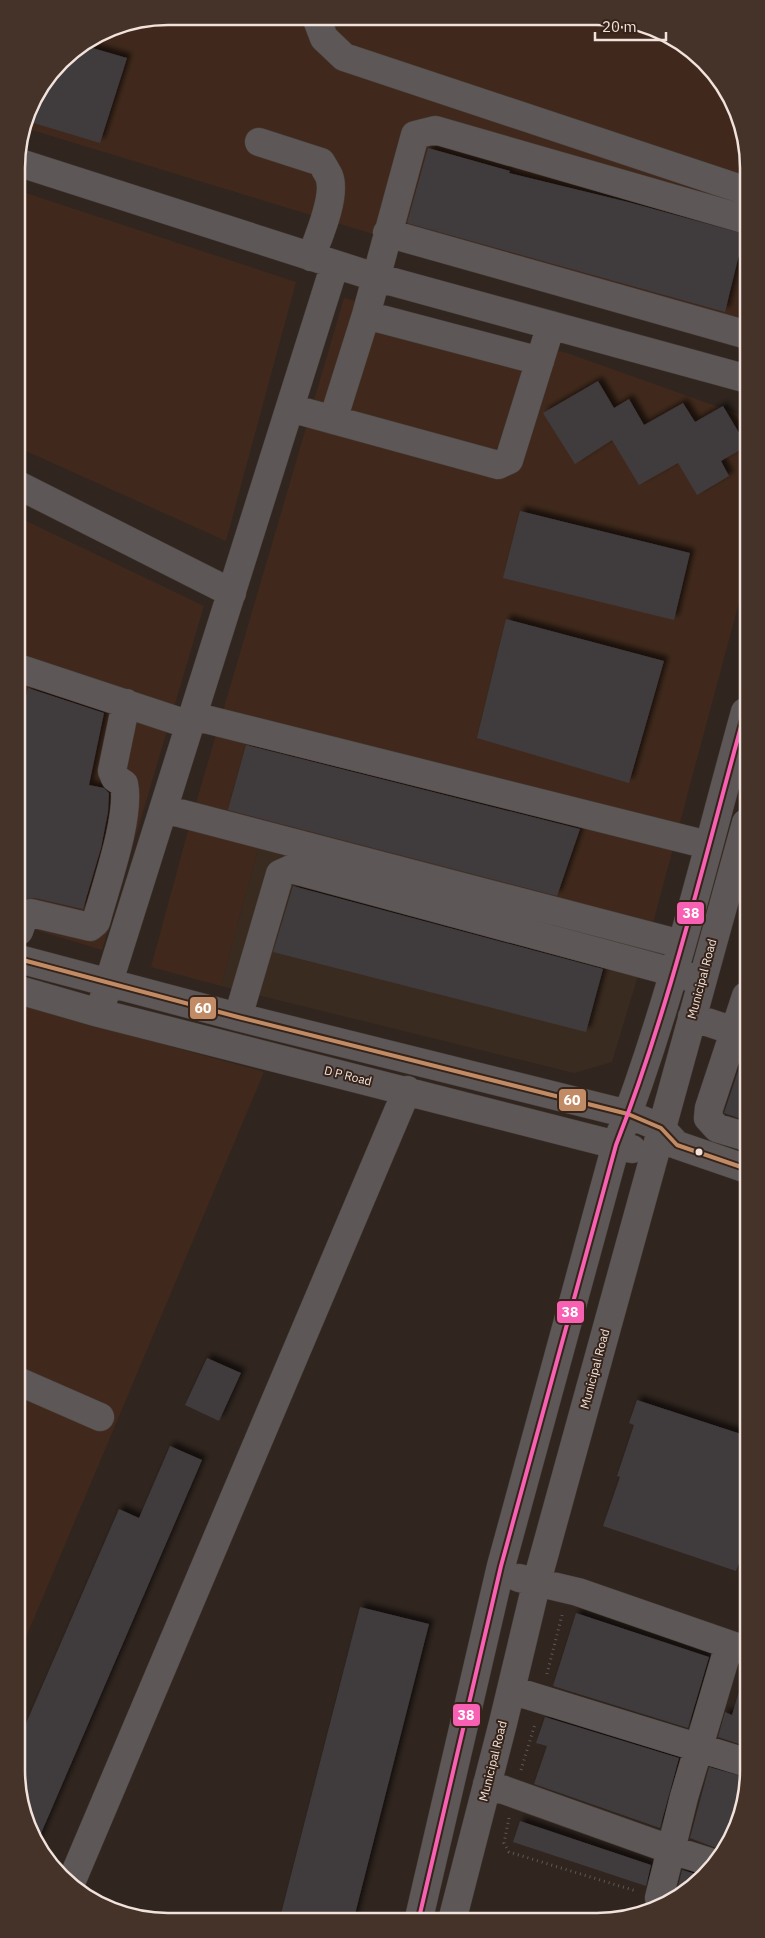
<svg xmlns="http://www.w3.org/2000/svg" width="765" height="1938" font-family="'IBM Plex Sans',sans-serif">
	<defs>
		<filter id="shadow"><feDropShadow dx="4.5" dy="-4.5" stdDeviation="2.5" flood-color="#0009"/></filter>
	</defs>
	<rect width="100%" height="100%" fill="#30251f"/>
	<path fill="#3a2b20" d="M 259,845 L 646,949 L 612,1062 L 574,1073 L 221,986 Z"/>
	<path fill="#40291c" d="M 168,16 L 626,19 L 697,54 L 728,92 L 744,129 L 744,347 L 25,128 L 32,101 L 68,54 L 110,28 Z
		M 17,190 L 296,282 L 226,541 L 17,447 Z
		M 344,298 L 567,353 L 744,416 L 745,580 L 646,949 L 259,845 L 221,986 L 151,967 L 189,827 Z
		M 18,517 L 204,606 L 102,950 L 19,925 Z
		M 19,1005 L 264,1072 L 21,1649 Z"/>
	<path fill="#413b3d" filter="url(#shadow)" d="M 82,45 L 127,58 L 100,143 L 27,121 L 32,101 L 68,54 Z
		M 428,148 L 510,171 L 509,173 L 628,202 L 744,234 L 725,312 L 407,223 Z
		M 598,381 L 614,408 L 629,399 L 644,425 L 683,403 L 695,422 L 723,406 L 745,443 L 745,447 L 721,461 L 729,476 L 697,495 L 678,463 L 639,485 L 612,440 L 575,464 L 543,413 Z
		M 520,511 L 690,553 L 674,620 L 503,578 Z
		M 506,619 L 664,661 L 629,783 L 477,738 Z
		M 28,688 L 104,713 L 89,785 L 104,788 L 109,793 L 108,812 L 101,848 L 83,909 L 35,898 L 19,900 L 19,856 L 24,836 L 19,835 L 18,729 Z
		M 246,745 L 580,829 L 557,896 L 228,810 Z
		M 293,886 L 603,969 L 586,1032 L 273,952 Z
		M 745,1050 L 746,1050 L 747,1121 L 724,1113 Z
		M 207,1358 L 241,1373 L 219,1421 L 185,1405 Z
		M 637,1400 L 747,1436 L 748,1539 L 736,1571 L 603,1526 L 620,1477 L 617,1476 L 634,1425 L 629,1423 Z
		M 170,1446 L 202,1460 L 36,1845 L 21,1809 L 21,1735 L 119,1509 L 139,1518 Z
		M 360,1607 L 429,1624 L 354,1918 L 280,1918 Z
		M 576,1613 L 709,1657 L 688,1728 L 553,1686 Z
		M 743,1678 L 748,1678 L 748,1747 L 718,1737 L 725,1712 L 732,1715 Z
		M 545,1717 L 679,1758 L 660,1828 L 534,1784 L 547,1746 L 536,1743 Z
		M 709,1767 L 748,1778 L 741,1819 L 724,1851 L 690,1838 Z
		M 520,1821 L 651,1865 L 646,1886 L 513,1842 Z
		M 682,1870 L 703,1876 L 681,1896 L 675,1899 Z"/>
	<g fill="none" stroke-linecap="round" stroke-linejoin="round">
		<g stroke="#49403b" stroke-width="29">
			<path id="minor" d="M 316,17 L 324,38 L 344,57 L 744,190
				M 259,142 L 321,162 C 324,167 327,172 329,176 C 337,196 318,238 311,257
				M 17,162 L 375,277 L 744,378
				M 387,233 L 744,334
				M 366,315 L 415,135 L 435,130 L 744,219
				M 290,408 L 498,465 L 509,460 L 551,325
				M 333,420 L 366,315 L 540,361
				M 18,485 L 232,593
				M 18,671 L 21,669 L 190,725
				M 193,716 L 708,845
				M 164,809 L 681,944
				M 19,931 L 25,914 L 31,913 L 90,927 L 96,922 C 105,888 131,816 124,784 L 115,778 L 112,771 L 126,703
				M 19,959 L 238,1017 L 628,1114 L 661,1128 L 677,1145 L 747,1169
				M 19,990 L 99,1013 L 632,1149
				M 746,996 L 709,1108 L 708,1118 L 717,1128 L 747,1137
				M 99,1013 L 335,264
				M 238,1017 L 280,874 L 291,869 L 691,977
				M 692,1017 L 746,1035
				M 20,1382 L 100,1417
				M 519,1578 L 578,1592 L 748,1651
				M 511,1690 L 748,1763
				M 487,1784 L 672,1850 L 716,1864
				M 70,1885 L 407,1090
				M 659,1898 L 684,1797 L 729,1645
				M 453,1917 L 503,1723 L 537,1581 L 746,823
				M 419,1918 L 501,1566 L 616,1145 C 670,1007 705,856 745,712"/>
		</g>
		<path stroke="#5e5958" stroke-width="3" stroke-dasharray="1 4" stroke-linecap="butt" d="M 547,1674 L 562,1615
			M 521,1770 L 535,1724
			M 509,1818 L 504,1843 L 509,1852 L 636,1891"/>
		<use href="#minor" stroke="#5d5757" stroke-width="28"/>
		<g stroke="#362319" stroke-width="8">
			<path id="bus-1" d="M 19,959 L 238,1017 L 628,1114 L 661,1128 L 677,1145 L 747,1169"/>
		</g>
		<g stroke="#362319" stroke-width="8">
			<path id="bus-2" d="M 419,1918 L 501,1566 L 616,1145 C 670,1007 705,856 745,712"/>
		</g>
		<use href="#bus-1" stroke="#c18c65" stroke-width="4"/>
		<use href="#bus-2" stroke="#f860b3" stroke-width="4"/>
	</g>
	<circle fill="#f1e3dc" stroke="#362319" stroke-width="2" cx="699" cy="1152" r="4.5"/>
	<g text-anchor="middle" stroke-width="4" stroke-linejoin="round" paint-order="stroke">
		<g font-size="12" fill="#f1e3dc" stroke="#362319">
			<text transform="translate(702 979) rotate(-75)" y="4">Municipal Road</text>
			<text transform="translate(348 1076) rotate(14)" y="4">D P Road</text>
			<text transform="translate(595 1369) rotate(-75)" y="4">Municipal Road</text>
			<text transform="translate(493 1761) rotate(-76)" y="4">Municipal Road</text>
		</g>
	</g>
	<path d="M0 0H765V1938H0ZM168 25H597A143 143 0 0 1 740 168V1770A143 143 0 0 1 597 1913H168A143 143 0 0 1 25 1770V168A143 143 0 0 1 168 25Z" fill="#453229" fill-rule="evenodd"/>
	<path fill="none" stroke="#f1e3dc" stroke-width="2.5" d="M168 25H597A143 143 0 0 1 740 168V1770A143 143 0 0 1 597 1913H168A143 143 0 0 1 25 1770V168A143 143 0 0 1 168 25Z"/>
	<g stroke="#362319" stroke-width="2">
		<rect x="676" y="901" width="29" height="24" rx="5" fill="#f860b3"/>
		<rect x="189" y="996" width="28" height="24" rx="5" fill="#c18c65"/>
		<rect x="558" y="1088" width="29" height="24" rx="5" fill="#c18c65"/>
		<rect x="556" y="1300" width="29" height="24" rx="5" fill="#f860b3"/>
		<rect x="452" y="1703" width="29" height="24" rx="5" fill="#f860b3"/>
	</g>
	<g font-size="14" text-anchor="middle" font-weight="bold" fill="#fff">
		<text x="691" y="918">38</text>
		<text x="203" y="1013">60</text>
		<text x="572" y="1105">60</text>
		<text x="570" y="1317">38</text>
		<text x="466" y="1720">38</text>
	</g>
	<path d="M595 32v8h71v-8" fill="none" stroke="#f1e3dc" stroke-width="2.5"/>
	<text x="602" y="32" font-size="15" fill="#f1e3dc" stroke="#362319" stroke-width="4" paint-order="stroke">20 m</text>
</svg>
